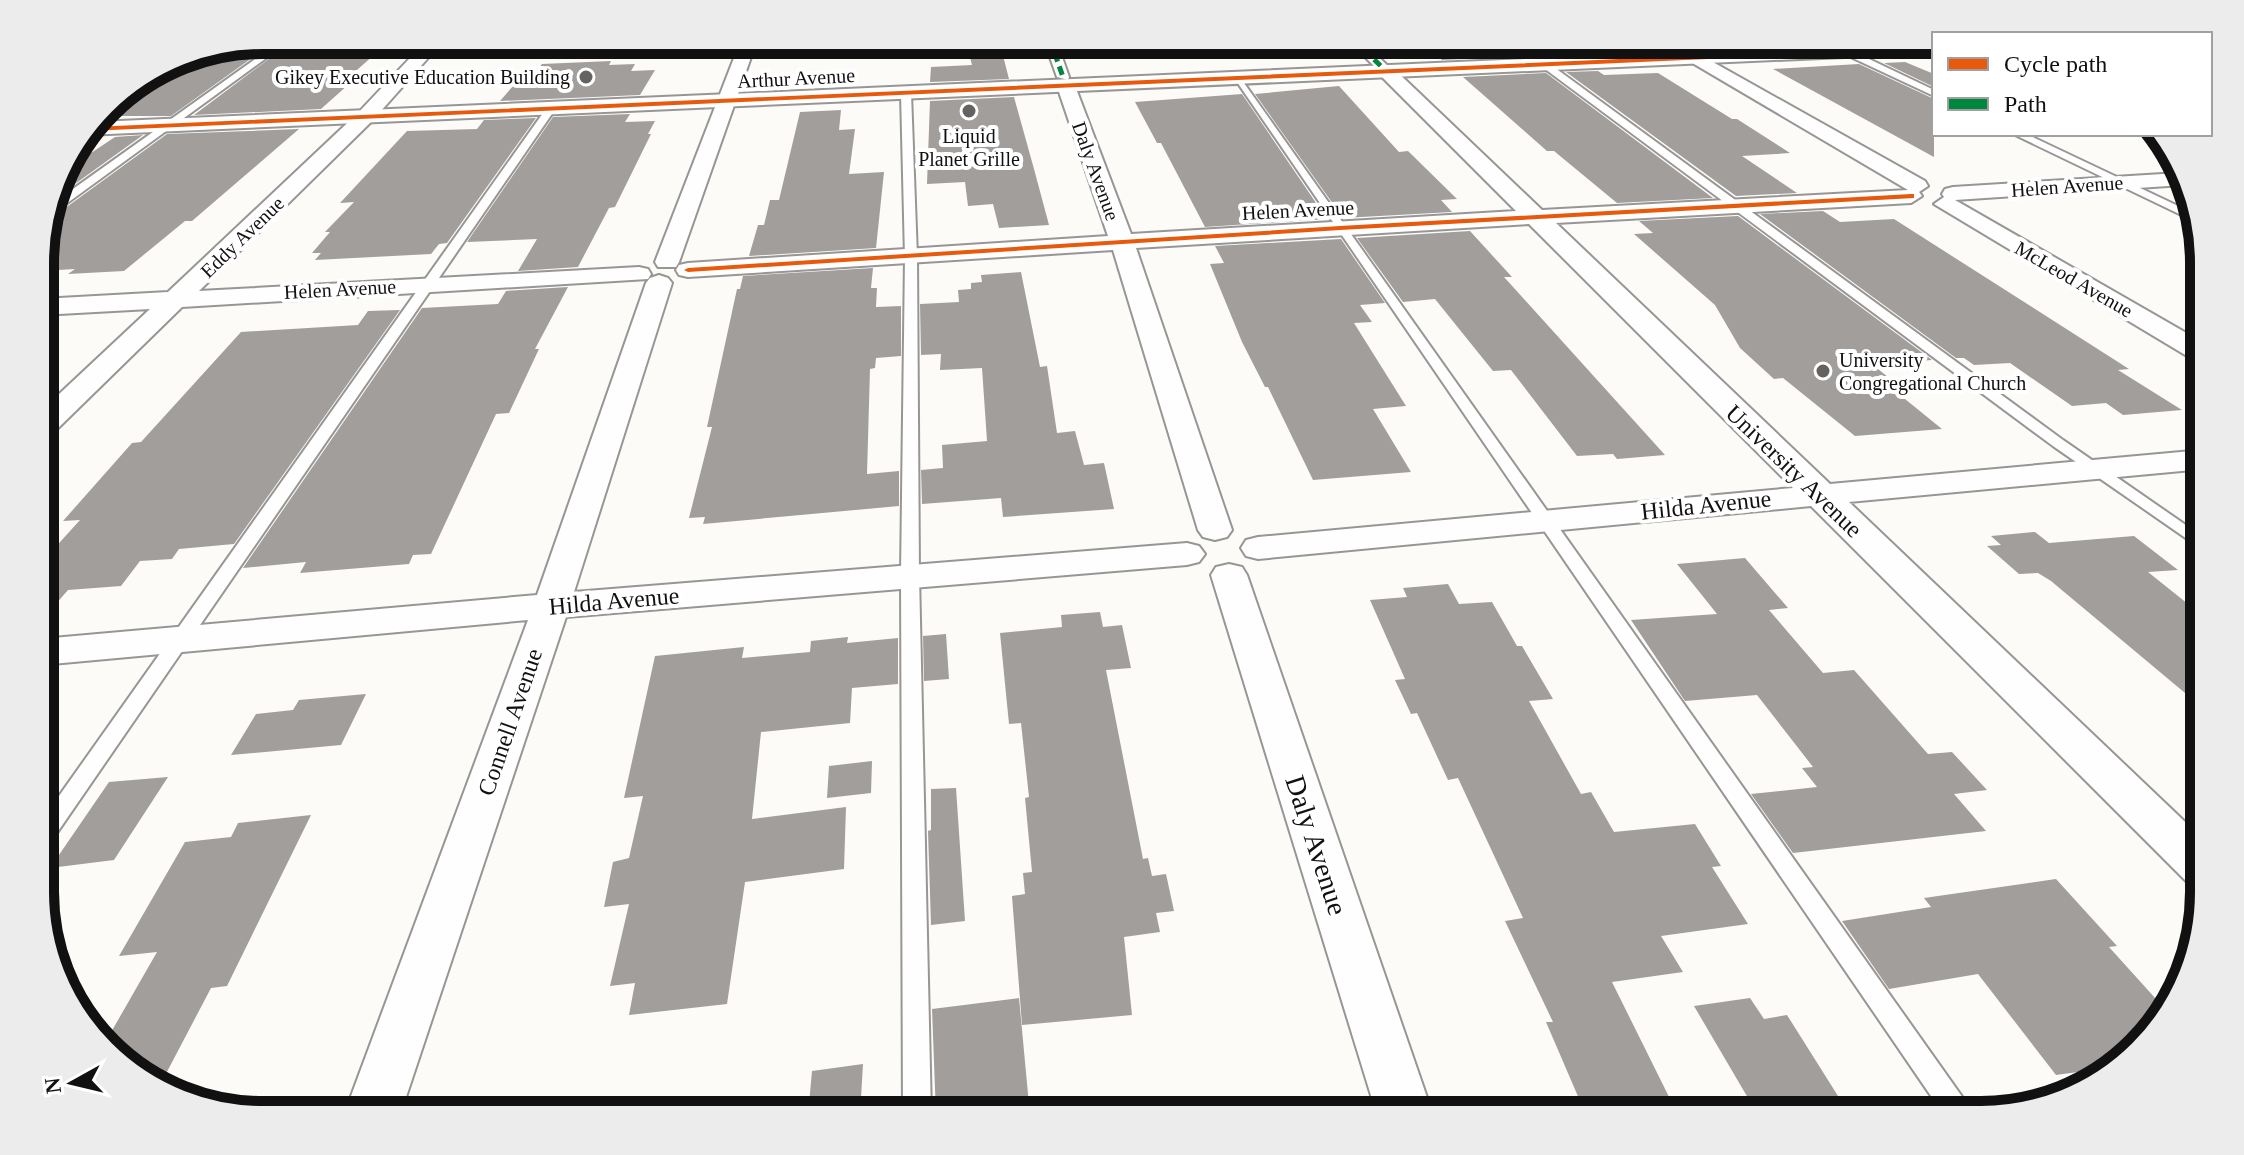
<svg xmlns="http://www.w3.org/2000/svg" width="2244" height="1155" font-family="Georgia,serif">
	<rect width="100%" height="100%" fill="#fdfbf7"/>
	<path fill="#a19e9c" d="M 263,40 L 277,40 L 171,116 L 100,116 L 116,96 L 178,57 Z
		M 294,40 L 391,40 L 341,84 L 349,84 L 321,109 L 194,115 Z
		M 1419,40 L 1553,40 L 1573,54 L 1442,60 Z
		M 1001,48 L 1009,79 L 930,82 L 931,67 L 972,65 L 968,49 Z
		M 611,61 L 609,65 L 635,64 L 631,71 L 655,70 L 640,95 L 500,101 L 525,72 L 536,71 L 542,64 Z
		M 1905,62 L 1934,74 L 1934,87 L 1884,63 Z
		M 1859,64 L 1934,99 L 1934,157 L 1773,69 Z
		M 1598,71 L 1604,75 L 1658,73 L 1732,119 L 1737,119 L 1790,153 L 1742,156 L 1797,193 L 1736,196 L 1566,72 Z
		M 1546,73 L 1713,198 L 1617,203 L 1554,151 L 1547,151 L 1463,77 Z
		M 1339,86 L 1399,152 L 1408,151 L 1457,199 L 1441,200 L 1452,212 L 1343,218 L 1255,94 Z
		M 1242,94 L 1327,219 L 1205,227 L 1161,143 L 1157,143 L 1135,102 Z
		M 1014,97 L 1034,169 L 1049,225 L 999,228 L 993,204 L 968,206 L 965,182 L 927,184 L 930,101 Z
		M 841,110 L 839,130 L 855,129 L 849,174 L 884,172 L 876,248 L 749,256 L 758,225 L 764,225 L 770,200 L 779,200 L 800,112 Z
		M 630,114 L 625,122 L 655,121 L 648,134 L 651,134 L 615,207 L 609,208 L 578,267 L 518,271 L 537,239 L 467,242 L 553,117 Z
		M 536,118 L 447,243 L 439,244 L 431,254 L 315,260 L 321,253 L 312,253 L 330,232 L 325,232 L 354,202 L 340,203 L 407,131 L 477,129 L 484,120 Z
		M 299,129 L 192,221 L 185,221 L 124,271 L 68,274 L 75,269 L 41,271 L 41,248 L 49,216 L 57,214 L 167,134 Z
		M 143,135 L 54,199 L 61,173 L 115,137 Z
		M 1823,211 L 1840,222 L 1894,219 L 2129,369 L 2118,370 L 2182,410 L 2123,415 L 2106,403 L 2072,406 L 2010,363 L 1974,365 L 1964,358 L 1956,358 L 1760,214 Z
		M 1738,216 L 1932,360 L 1872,364 L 1894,382 L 1884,382 L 1942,429 L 1855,436 L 1783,378 L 1774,379 L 1740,348 L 1715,305 L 1634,234 L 1653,233 L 1639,221 Z
		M 1470,231 L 1512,277 L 1504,277 L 1665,455 L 1617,459 L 1613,454 L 1577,456 L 1511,370 L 1493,371 L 1435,299 L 1403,302 L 1357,238 Z
		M 1341,239 L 1385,303 L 1360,305 L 1372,322 L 1354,323 L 1406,406 L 1373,409 L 1411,472 L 1313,480 L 1268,387 L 1265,387 L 1242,342 L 1210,264 L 1224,263 L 1215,246 Z
		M 873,268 L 871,288 L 877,288 L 876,307 L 901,306 L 901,356 L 876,358 L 875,368 L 870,369 L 867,474 L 899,471 L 899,506 L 703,524 L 705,517 L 689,518 L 712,427 L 707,427 L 737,289 L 740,289 L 743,276 Z
		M 1021,272 L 1040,367 L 1047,366 L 1057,433 L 1075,431 L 1084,465 L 1104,463 L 1114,509 L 1003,517 L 1001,498 L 922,504 L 921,470 L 943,468 L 942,445 L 987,441 L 982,368 L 940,370 L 941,354 L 921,355 L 920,304 L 959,302 L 958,290 L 971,289 L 971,283 L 982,282 L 981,275 Z
		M 568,287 L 535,349 L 539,349 L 509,413 L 496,414 L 431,554 L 413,555 L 409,564 L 300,573 L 306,562 L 243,568 L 422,308 L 498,304 L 506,291 Z
		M 400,310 L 234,544 L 179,549 L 172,559 L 140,561 L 121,586 L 68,590 L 41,621 L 41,563 L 80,520 L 63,521 L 132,443 L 141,442 L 241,332 L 358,325 L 368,311 Z
		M 2035,532 L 2049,543 L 2134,536 L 2178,570 L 2148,572 L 2203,616 L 2203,708 L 2051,581 L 2038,573 L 2019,574 L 1987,546 L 2001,545 L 1991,536 Z
		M 1745,558 L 1788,608 L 1769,610 L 1823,673 L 1854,670 L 1928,754 L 1952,752 L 1987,790 L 1954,794 L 1986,831 L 1793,853 L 1751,794 L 1817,787 L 1802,768 L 1813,767 L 1757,695 L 1685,701 L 1631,620 L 1717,614 L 1677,564 Z
		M 1448,584 L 1459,604 L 1492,602 L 1517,646 L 1522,646 L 1553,699 L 1529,701 L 1581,794 L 1591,792 L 1614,832 L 1695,824 L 1721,866 L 1712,867 L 1748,924 L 1661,936 L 1683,972 L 1612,982 L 1678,1115 L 1586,1115 L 1546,1022 L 1553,1022 L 1505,921 L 1523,918 L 1458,778 L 1448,780 L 1417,713 L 1411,714 L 1395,680 L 1405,679 L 1370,600 L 1407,597 L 1403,588 Z
		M 1100,612 L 1103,627 L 1122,625 L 1131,668 L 1106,670 L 1143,859 L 1148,858 L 1152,876 L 1166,874 L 1174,911 L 1156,913 L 1160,932 L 1124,937 L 1132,1015 L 1022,1025 L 1012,896 L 1025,894 L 1023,873 L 1032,872 L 1025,798 L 1029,797 L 1021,723 L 1009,724 L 1000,633 L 1062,627 L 1061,615 Z
		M 946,634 L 949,679 L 924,681 L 923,636 Z
		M 848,637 L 847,643 L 898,638 L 898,684 L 852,688 L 850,723 L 761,732 L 752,819 L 846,807 L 844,869 L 745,882 L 727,1004 L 629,1015 L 635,983 L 610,986 L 629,904 L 604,907 L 613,862 L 629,858 L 643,796 L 624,798 L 655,656 L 744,647 L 742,658 L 810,652 L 811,641 Z
		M 366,694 L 341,745 L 231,755 L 256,714 L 293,710 L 299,700 Z
		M 872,761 L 871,793 L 827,798 L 829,766 Z
		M 168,777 L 114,860 L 50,868 L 109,782 Z
		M 956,788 L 965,921 L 931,925 L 928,831 L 931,830 L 931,789 Z
		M 311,815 L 227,986 L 211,988 L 159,1087 L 106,1041 L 157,952 L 119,956 L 185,842 L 231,837 L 238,823 Z
		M 2056,879 L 2117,946 L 2109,947 L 2165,1009 L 2114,1067 L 2056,1075 L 1978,974 L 1889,989 L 1842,921 L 1931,907 L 1924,898 Z
		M 1019,998 L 1030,1115 L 936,1115 L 932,1009 Z
		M 1750,998 L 1764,1019 L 1787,1015 L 1850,1115 L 1758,1115 L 1694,1006 Z
		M 863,1064 L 860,1115 L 808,1115 L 812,1071 Z"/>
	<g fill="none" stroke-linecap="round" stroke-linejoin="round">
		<g stroke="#979695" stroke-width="4">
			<path id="service" d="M 282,40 L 291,40 L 55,212 L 50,213 L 52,204 Z
				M 1842,49 L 1848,49 L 1934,90 L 1934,96 L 1842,53 Z
				M 1541,62 L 1547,62 L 2063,440 L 2203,537 L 2203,550 L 2053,446 L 1541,66 Z
				M 1233,76 L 1239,76 L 1975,1115 L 1944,1115 Z
				M 906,90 L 911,93 L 917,257 L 919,575 L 931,1115 L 903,1115 L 901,575 L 905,257 L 901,93 Z
				M 548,106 L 556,108 L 50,843 L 42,846 L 42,820 Z
				M 2013,134 L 2026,134 L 2195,214 L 2198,223 Z"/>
		</g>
		<g stroke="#979695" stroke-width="4">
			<path id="pedestrian" d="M 1044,40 L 1056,40 L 1069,77 L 1068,80 L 1057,77 Z
				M 1348,40 L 1361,40 L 1391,69 L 1391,75 L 1383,75 Z"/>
		</g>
		<g stroke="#979695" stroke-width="4">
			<path id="minor" d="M 427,40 L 444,40 L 372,121 L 199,291 L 639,267 L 648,269 L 651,274 L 648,279 L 182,307 L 52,434 L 41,437 L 41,411 L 150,309 L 41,315 L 41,299 L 168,292 L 358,113 Z
				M 741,40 L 757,40 L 679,262 L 676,267 L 658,267 L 655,262 Z
				M 1695,52 L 1925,181 L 1928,186 L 1919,192 L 1922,196 L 1911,203 L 1556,223 L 1830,484 L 2203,450 L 2203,469 L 1849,502 L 2204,840 L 2204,888 L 2187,882 L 1811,506 L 1258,559 L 1246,556 L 1241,548 L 1246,540 L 1258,537 L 1793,488 L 1529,224 L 1136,248 L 1232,530 L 1227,537 L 1215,540 L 1203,537 L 1198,530 L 1113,250 L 688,277 L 679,275 L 676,270 L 679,265 L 688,263 L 1108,236 L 1057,86 L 1066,81 L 1075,86 L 1131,234 L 1516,211 L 1381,76 L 1378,72 L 1381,68 L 1393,68 L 1542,210 L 1908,190 L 1689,61 L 1687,57 Z
				M 2179,173 L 2183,185 L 1955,200 L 2202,342 L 2202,361 L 2192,359 L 1934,204 L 1944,197 L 1942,194 L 1945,189 L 1953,187 Z
				M 659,275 L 668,278 L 672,283 L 574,592 L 1187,543 L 1199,546 L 1205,554 L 1199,562 L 1187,565 L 566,617 L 400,1115 L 344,1115 L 528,620 L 41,665 L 41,639 L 537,595 L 646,283 L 650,278 Z
				M 1229,564 L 1242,567 L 1247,575 L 1433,1115 L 1377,1115 L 1211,575 L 1216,567 Z"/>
		</g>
		<g stroke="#979695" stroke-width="4">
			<path id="tertiary" d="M 1934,41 L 1934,53 L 86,135 L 96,122 Z"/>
		</g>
		<use href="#service" fill="#fffefe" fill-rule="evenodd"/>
		<use href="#pedestrian" fill="#fffefe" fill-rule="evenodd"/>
		<use href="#minor" fill="#fffefe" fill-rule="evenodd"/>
		<use href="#tertiary" fill="#fffefe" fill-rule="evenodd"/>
		<path stroke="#00873e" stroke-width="5" stroke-dasharray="9 5" stroke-linecap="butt" d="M 1050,40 L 1063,77
			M 1354,40 L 1387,72"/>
		<g stroke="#fff" stroke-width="5">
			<path id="cycleway" d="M 1934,45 L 1934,49 L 89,131 L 92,127 Z
				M 1911,194 L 1914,194 L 1914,198 L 1340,230 L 688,272 L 684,270 L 688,268 L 1340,226 Z"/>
		</g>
		<use href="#cycleway" fill="#e8590c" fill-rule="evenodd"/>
	</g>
	<g fill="#646362" stroke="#fff" stroke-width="3">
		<circle cx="586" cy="77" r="8"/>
		<circle cx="969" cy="111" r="8"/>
		<circle cx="1823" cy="371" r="8"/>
	</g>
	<g text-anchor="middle" stroke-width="8" stroke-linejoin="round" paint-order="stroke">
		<g font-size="20" fill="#111" stroke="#fff" text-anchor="end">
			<text x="570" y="84">Gikey Executive Education Building</text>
			<text x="969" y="143" text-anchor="middle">Liquid<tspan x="969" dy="23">Planet Grille</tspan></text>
			<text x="1839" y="367" text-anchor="start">University<tspan x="1839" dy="23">Congregational Church</tspan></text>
		</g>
		<g font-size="20" fill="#111" stroke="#fff">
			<text transform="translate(796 78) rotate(-3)" y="7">Arthur Avenue</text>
			<text transform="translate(1096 171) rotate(70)" y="7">Daly Avenue</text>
			<text transform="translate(2067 186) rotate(-4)" y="7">Helen Avenue</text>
			<text transform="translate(1298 210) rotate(-3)" y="7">Helen Avenue</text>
			<text transform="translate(242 237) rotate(-44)" y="7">Eddy Avenue</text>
			<text transform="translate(2074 279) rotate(30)" y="7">McLeod Avenue</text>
			<text transform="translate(340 289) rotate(-3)" y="7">Helen Avenue</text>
		</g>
		<g font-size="24" fill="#111" stroke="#fff">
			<text transform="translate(1794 471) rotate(44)" y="8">University Avenue</text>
			<text transform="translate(1706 505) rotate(-6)" y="8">Hilda Avenue</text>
			<text transform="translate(614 601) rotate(-5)" y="8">Hilda Avenue</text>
			<text transform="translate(510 722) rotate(-71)" y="8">Connell Avenue</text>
		</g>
		<g font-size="28" fill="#111" stroke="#fff">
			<text transform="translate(1317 845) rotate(72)" y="10">Daly Avenue</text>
		</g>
	</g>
	<path d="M0 0H2244V1155H0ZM263 54H1981A209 209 0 0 1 2190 263V892A209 209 0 0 1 1981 1101H263A209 209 0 0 1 54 892V263A209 209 0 0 1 263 54Z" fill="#ececec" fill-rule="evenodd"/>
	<path fill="none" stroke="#111" stroke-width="10" d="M263 54H1981A209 209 0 0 1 2190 263V892A209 209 0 0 1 1981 1101H263A209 209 0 0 1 54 892V263A209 209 0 0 1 263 54Z"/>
	<rect x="1932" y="32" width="280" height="104" fill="#ffffff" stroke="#a0a0a0" stroke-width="2"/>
	<rect x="1948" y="58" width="40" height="12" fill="#e8590c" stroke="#a0a0a0" stroke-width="2"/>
	<text x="2004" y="72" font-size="24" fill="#111111">Cycle path</text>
	<rect x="1948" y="98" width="40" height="12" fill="#00873e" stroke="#a0a0a0" stroke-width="2"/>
	<text x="2004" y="112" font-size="24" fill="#111111">Path</text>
	<g transform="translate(72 1083) rotate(262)" stroke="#ffffff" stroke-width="6" paint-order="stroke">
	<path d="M0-6L14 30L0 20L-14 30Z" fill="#111111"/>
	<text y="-12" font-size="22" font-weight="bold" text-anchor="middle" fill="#111111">N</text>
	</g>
</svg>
